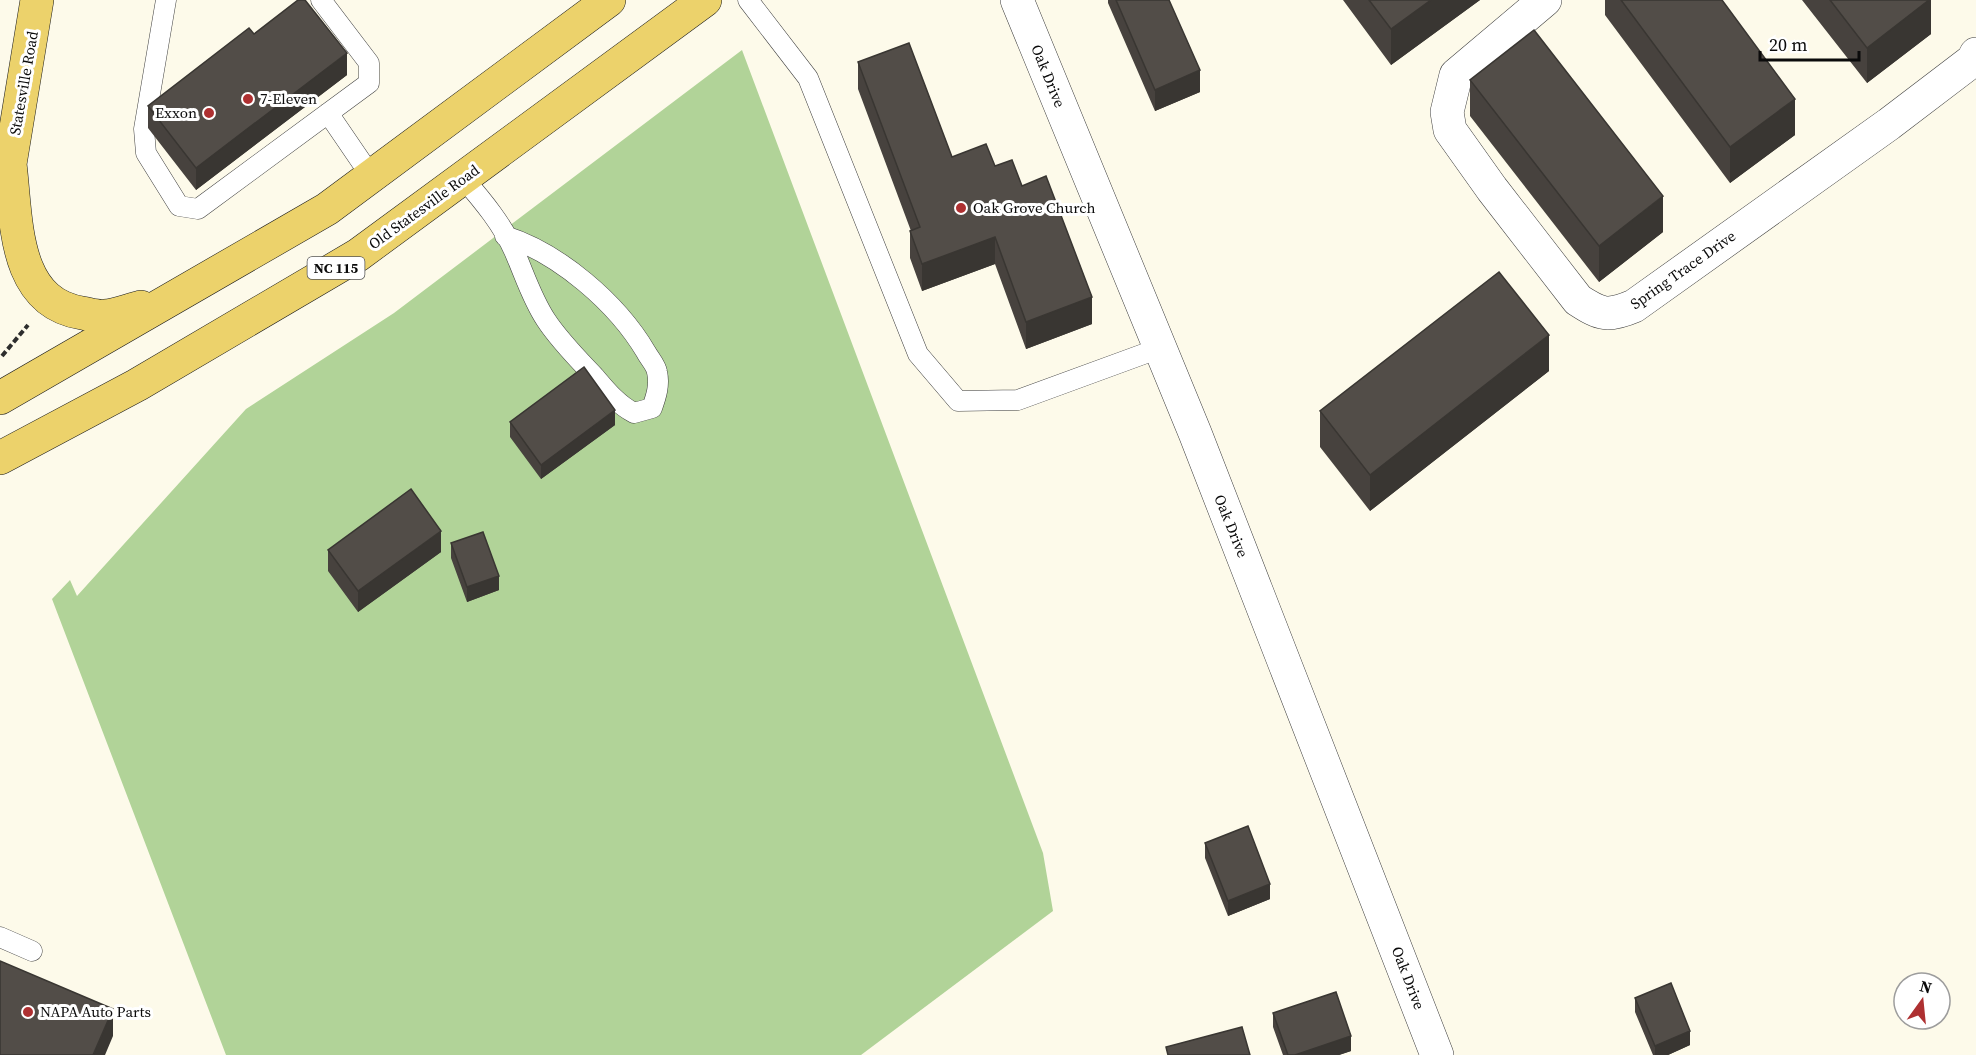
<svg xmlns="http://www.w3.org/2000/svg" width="1976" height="1055" font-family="'Source Serif 4',serif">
	<rect width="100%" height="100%" fill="#fdfaea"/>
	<path fill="#b1d398" d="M 742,50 L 1043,853 L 1053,911 L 861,1055 L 226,1055 L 52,599 L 70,580 L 77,596 L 246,409 L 394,313 Z"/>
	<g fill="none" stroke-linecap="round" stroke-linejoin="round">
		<g stroke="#3e3e3e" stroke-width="21">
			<path id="service" d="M 166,0 L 144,129 L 146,153 L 179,206 L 198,209 L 369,83 L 369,63 L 321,0
				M 748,0 L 808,78 L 918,354 L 958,401 L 1018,400 L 1160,348
				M 328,113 L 371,176
				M 463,178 C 483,201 503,225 515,253 C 525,276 532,299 546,320 C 559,340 577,358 594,376 C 606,390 617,404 634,413 L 652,408 C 656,397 660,385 657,372 C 656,365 649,358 646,352 C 617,303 559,253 505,236
				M 0,937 L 32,951"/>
		</g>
		<g stroke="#3e3e3e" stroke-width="34">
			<path id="minor" d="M 1017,0 L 1195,433 L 1437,1055
				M 1545,0 L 1456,75 L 1447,112 L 1450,130 L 1492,189 L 1578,300 C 1601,315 1608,317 1634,306 L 1889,124 L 1973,60 L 1976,54"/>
		</g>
		<g stroke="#1c1c1c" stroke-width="34">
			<path id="primary" d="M 10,164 C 17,219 12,302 82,313 C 89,314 97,317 105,316 C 116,315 129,310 141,307
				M 5,184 L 10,164 L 37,0
				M 0,398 L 327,209 L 609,0
				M 0,458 L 137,385 L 358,255 L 705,0"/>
		</g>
		<path stroke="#2d2d2d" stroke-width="4" stroke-dasharray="6 3" stroke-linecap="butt" d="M 2,356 L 28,325"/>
		<use href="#service" stroke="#fff" stroke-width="20"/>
		<use href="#minor" stroke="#fff" stroke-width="33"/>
		<use href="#primary" stroke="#ecd26b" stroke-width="33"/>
	</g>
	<path fill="#47423e" d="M 1108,0 L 1169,0 L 1200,92 L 1155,111 L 1108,3 Z
		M 1343,0 L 1480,0 L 1391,65 Z
		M 1605,0 L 1722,0 L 1795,135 L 1730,183 L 1605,15 Z
		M 1802,0 L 1931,0 L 1931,34 L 1867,83 Z
		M 254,34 L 347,75 L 196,190 L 148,128 L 148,106 Z
		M 858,62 L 952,157 L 995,166 L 1022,186 L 1092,324 L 1026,349 L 995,264 L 922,291 L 910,258 L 910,231 L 911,231 L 858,89 Z
		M 1470,80 L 1663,232 L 1599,282 L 1470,116 Z
		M 1549,371 L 1370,511 L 1320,447 L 1320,411 Z
		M 510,422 L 615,425 L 541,479 L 510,437 Z
		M 451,543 L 499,590 L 467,602 L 451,558 Z
		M 328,550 L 441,552 L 358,612 L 328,571 Z
		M 1205,843 L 1270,899 L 1228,916 L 1205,858 Z
		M 1635,998 L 1690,1045 L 1668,1055 L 1653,1055 L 1635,1012 Z
		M 1273,1013 L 1351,1051 L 1339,1055 L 1283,1055 L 1273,1027 Z"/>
	<path fill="#393632" d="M 1431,0 L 1480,0 L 1391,65 L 1391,29 Z
		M 1929,0 L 1931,0 L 1931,34 L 1867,83 L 1867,48 Z
		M 347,53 L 347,75 L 196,190 L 196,168 Z
		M 1200,70 L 1200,92 L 1155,111 L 1155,90 Z
		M 1795,99 L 1795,135 L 1730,183 L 1730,147 Z
		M 1663,196 L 1663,232 L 1599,282 L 1599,246 Z
		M 995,237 L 995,264 L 922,291 L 922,264 Z
		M 1092,297 L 1092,324 L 1026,349 L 1026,322 Z
		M 1549,335 L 1549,371 L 1370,511 L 1370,475 Z
		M 615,410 L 615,425 L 541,479 L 541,465 Z
		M 441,531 L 441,552 L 358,612 L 358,591 Z
		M 499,576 L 499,590 L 467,602 L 467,587 Z
		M 1270,884 L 1270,899 L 1228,916 L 1228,901 Z
		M 113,1009 L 113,1036 L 105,1055 L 93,1055 Z
		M 1690,1031 L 1690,1045 L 1668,1055 L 1655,1055 L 1655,1046 Z
		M 1351,1036 L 1351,1051 L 1339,1055 L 1295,1055 Z"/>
	<path fill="#524d48" stroke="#393632" stroke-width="1.5" d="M 298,0 L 305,0 L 347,53 L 196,168 L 148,106 L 249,28 L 254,34 Z
		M 1116,0 L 1169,0 L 1200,70 L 1155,90 Z
		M 1369,0 L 1431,0 L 1391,29 Z
		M 1621,0 L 1722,0 L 1795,99 L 1730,147 Z
		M 1830,0 L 1929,0 L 1867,48 Z
		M 1534,30 L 1663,196 L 1599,246 L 1470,80 Z
		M 909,43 L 952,157 L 986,144 L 995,166 L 1012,160 L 1022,186 L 1046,176 L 1092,297 L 1026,322 L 995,237 L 922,264 L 910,231 L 920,227 L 858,62 Z
		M 1499,272 L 1549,335 L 1370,475 L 1320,411 Z
		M 584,367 L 615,410 L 541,465 L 510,422 Z
		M 411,489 L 441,531 L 358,591 L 328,550 Z
		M 483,532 L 499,576 L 467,587 L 451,543 Z
		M 1248,826 L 1270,884 L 1228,901 L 1205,843 Z
		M 0,961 L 113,1009 L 93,1055 L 0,1055 Z
		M 1671,983 L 1690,1031 L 1655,1046 L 1635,998 Z
		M 1336,992 L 1351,1036 L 1295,1055 L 1288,1055 L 1273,1013 Z
		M 1242,1027 L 1250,1055 L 1168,1055 L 1166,1047 Z"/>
	<g fill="#ae3031" stroke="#fff" stroke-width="2">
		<circle cx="248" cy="99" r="6"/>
		<circle cx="209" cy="113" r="6"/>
		<circle cx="961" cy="208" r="6"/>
		<circle cx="28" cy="1012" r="6"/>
	</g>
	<g text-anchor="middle" stroke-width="6" stroke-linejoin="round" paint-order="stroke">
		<rect fill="#fff" stroke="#545454" stroke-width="1.5" x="307.5" y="257" width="57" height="22" rx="4.5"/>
		<g font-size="14" font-weight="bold" fill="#0b0b0b">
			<text x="336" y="273">NC 115</text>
		</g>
		<g font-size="15" fill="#0b0b0b" stroke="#fff">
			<text transform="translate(1048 76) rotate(68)" y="5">Oak Drive</text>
			<text transform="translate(24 83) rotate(-80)" y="5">Statesville Road</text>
			<text transform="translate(424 207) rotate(-36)" y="5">Old Statesville Road</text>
			<text transform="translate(1683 270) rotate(-35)" y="5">Spring Trace Drive</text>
			<text transform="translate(1231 526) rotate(68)" y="5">Oak Drive</text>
			<text transform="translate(1408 978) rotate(69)" y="5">Oak Drive</text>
		</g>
		<g font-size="15" fill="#0b0b0b" stroke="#fff" text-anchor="start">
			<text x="260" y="104">7-Eleven</text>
			<text x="197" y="118" text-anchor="end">Exxon</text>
			<text x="973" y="213">Oak Grove Church</text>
			<text x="40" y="1017">NAPA Auto Parts</text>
		</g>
	</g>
	<g transform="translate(1922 1001) rotate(15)"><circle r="28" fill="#ffffff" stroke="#9d9d9d" stroke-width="1.5"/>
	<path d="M0-4.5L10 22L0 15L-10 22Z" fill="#ae3031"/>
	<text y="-9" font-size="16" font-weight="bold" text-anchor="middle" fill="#0b0b0b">N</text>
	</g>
	<path d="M1760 51v9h99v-9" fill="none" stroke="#0b0b0b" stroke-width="3"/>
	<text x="1769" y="51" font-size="18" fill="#0b0b0b" stroke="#ffffff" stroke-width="4.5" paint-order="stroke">20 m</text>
</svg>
